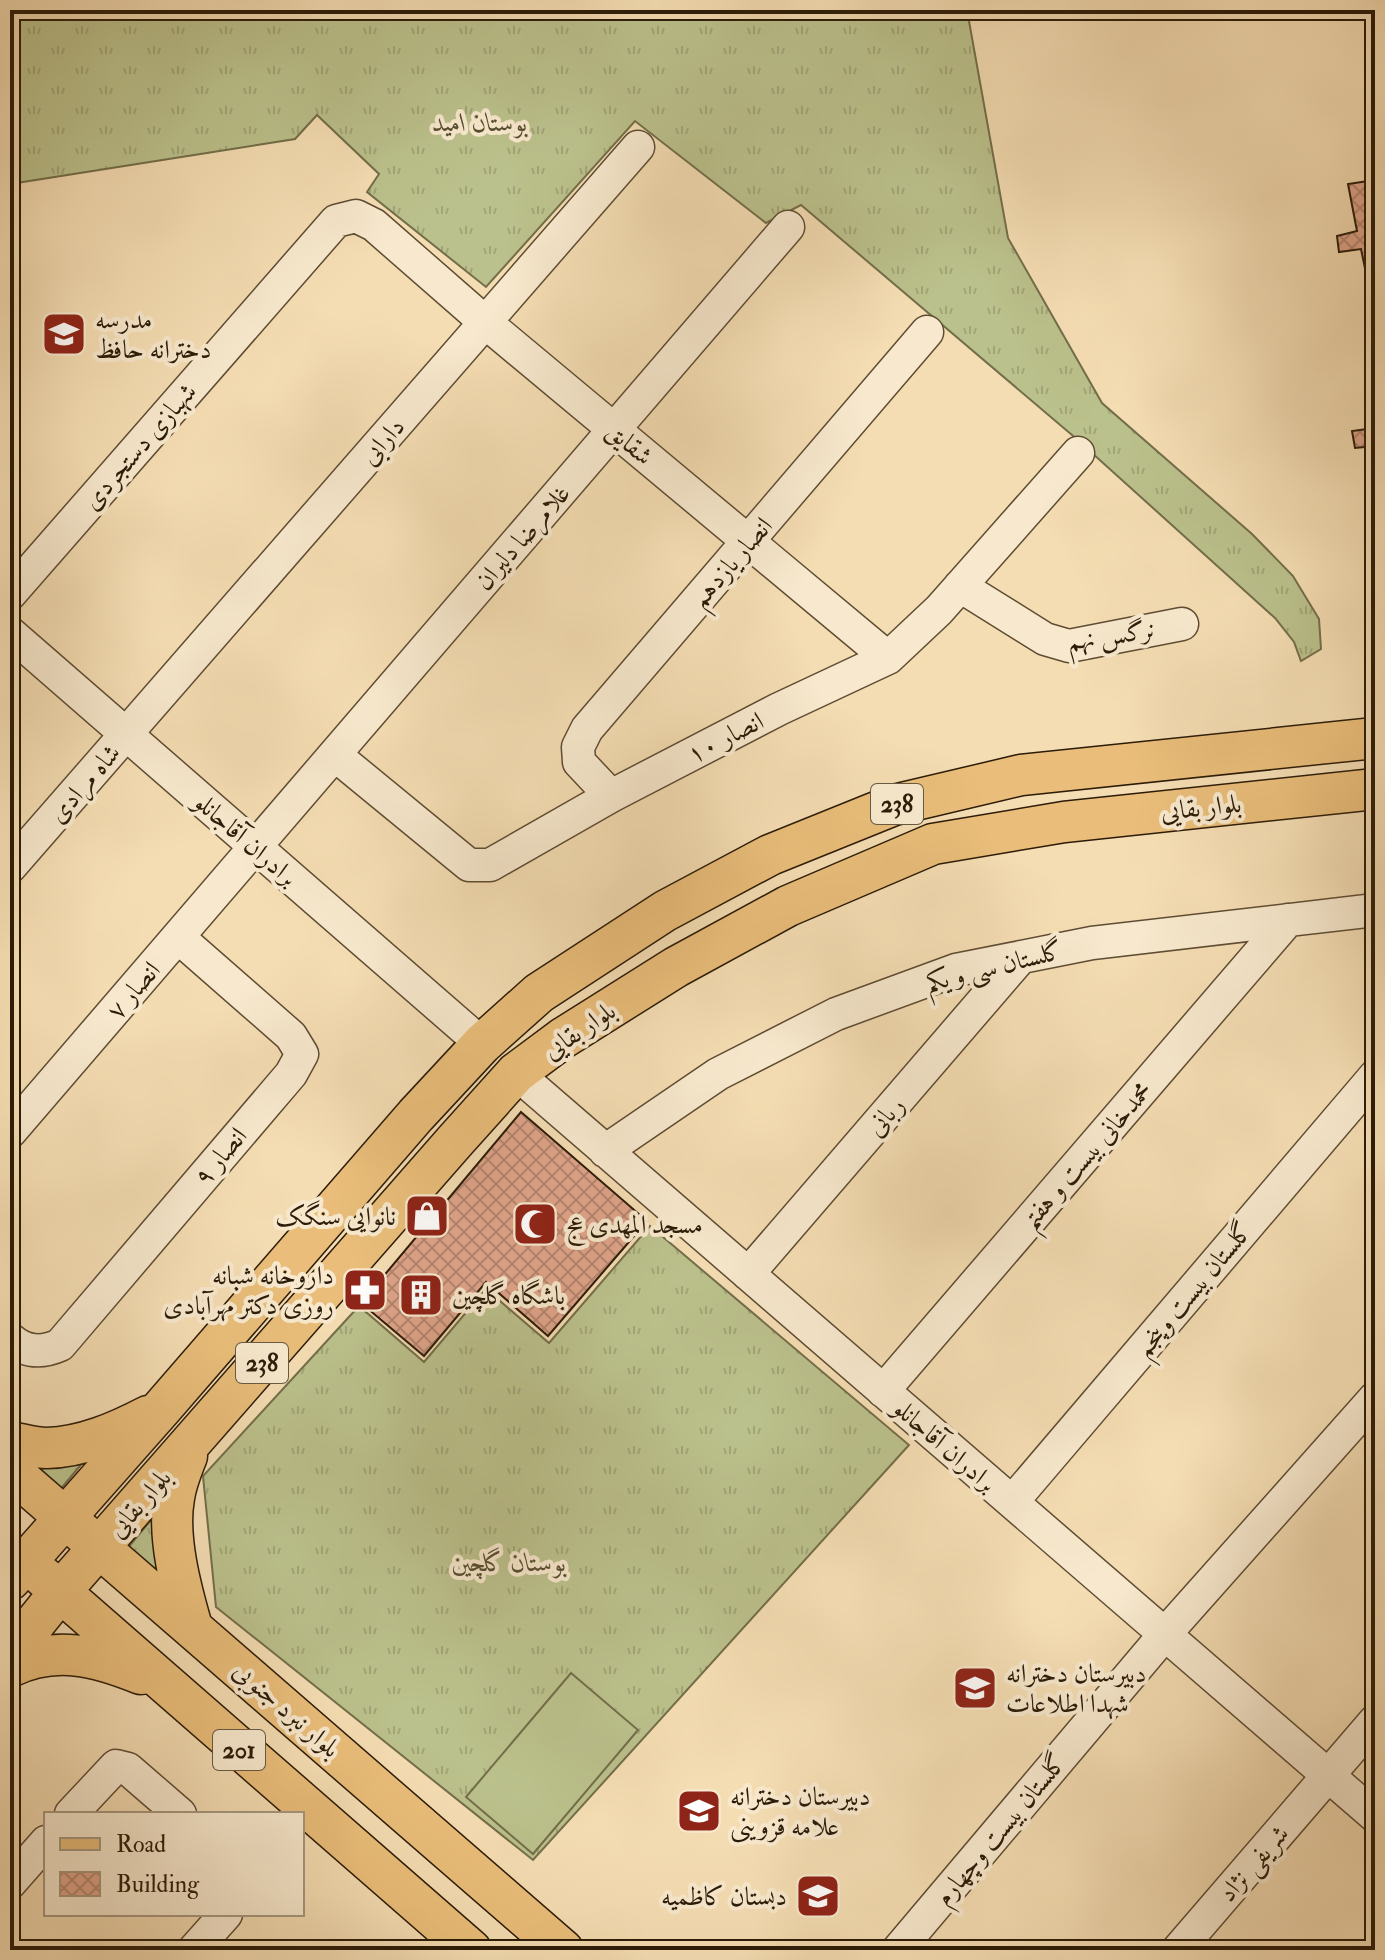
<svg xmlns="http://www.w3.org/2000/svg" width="1385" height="1960" font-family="'IM FELL Double Pica',Amiri,serif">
	<defs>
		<pattern id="grass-tufts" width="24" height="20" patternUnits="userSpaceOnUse" patternTransform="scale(2)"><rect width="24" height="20" fill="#bbc18c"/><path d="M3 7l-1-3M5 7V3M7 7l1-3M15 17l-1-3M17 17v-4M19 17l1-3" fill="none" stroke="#a1a577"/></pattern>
		<pattern id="building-cross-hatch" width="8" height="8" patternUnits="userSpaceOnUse" patternTransform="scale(2)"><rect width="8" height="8" fill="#dfa48a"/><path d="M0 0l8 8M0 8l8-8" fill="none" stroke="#b5856f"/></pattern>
	</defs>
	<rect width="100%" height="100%" fill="#f5ddb3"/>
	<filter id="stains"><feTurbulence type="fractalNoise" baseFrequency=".0025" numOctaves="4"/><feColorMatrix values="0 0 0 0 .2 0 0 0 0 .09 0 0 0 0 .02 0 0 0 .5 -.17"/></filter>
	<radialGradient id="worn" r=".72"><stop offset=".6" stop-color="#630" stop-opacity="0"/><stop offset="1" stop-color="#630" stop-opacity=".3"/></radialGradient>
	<path fill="url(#grass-tufts)" stroke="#736e4a" stroke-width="2" d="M 10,10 L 967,10 L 1008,238 L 1102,403 L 1252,534 L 1293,576 L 1319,619 L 1321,649 L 1301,661 L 1294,642 L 1275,618 L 1072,435 L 801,205 L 766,223 L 635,121 L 486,287 L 367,192 L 379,174 L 317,115 L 295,139 L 10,184 Z
		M 650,1226 L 909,1445 L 533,1860 L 216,1607 L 203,1476 L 359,1306 L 424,1362 L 486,1289 L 549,1343 Z
		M 94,1449 L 59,1491 L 10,1452 Z
		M 162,1507 L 171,1588 L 126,1550 Z"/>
	<path fill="#bbc18c" stroke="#736e4a" stroke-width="2" d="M 571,1673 L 638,1730 L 533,1854 L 466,1797 Z"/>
	<path fill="url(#building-cross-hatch)" stroke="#2b1b08" stroke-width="2" d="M 1375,180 L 1375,278 L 1367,278 L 1361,249 L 1339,252 L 1337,236 L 1357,231 L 1348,184 Z
		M 1375,428 L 1375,446 L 1355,448 L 1352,431 Z
		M 521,1112 L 647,1221 L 548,1336 L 486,1282 L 424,1356 L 361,1303 Z"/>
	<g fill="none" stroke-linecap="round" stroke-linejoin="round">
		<g stroke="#5e4c33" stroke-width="35">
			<path id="minor" d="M 960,586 L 1045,639 L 1069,646 L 1182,624
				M 10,594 L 336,221 L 356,216 L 374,225 L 485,322 L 888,658
				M 10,633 L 482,1044
				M 335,755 L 469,865 L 490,865 L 611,796 L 779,709 L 888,658 L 939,610 L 1078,453
				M 611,796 L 579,762 L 578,747 L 587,729 L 927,332
				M 10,867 L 638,147
				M 516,1073 L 1375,1816
				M 10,1132 L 788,227
				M 605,1151 L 718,1074 L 836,1014 L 956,970 L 1092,943 L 1375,910
				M 748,1274 L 1021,957
				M 10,1339 C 26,1353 42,1353 60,1345 L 291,1074 L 302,1054 L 291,1036 L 178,937
				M 883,1391 L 1288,920
				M 1012,1502 L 1375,1076
				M 71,1814 L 116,1766 L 128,1769 L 180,1814
				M 10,1883 L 46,1842
				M 194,1950 L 226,1914
				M 898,1950 L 1165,1634 L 1375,1398
				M 1178,1950 L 1375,1721"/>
		</g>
		<g stroke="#2b1b08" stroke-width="43">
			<path id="major" d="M 10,1442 C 22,1444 35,1448 47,1448 C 83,1447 117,1432 148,1416
				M 187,1456 C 182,1469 176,1483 174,1498 C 167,1537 181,1589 192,1627
				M 10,1470 L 563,1950
				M 40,1574 L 471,1950
				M 10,1580 L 162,1408 L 416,1115 L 482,1044 L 539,993 L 665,911 L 770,855 L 894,805 L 1021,775 L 1375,738
				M 10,1654 L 59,1593 L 455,1141 L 516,1073 L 563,1038 L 676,967 L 788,906 L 933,844 L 1064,822 L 1375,789
				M 10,1667 C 55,1645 97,1656 141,1674"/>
		</g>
		<use href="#minor" stroke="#f8e9ce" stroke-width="32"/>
		<use href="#major" stroke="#eabe7a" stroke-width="40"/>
	</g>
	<defs>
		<g id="school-square" transform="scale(2.3)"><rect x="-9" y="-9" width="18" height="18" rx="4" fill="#8f2418" stroke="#f8e9ce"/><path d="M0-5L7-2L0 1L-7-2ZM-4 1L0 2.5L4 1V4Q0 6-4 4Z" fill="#fff"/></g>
		<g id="shop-square" transform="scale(2.3)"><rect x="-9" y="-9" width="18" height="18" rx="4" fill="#8f2418" stroke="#f8e9ce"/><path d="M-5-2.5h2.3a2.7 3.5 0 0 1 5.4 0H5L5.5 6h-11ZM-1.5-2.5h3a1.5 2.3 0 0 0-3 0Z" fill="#fff"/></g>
		<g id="mosque-square" transform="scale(2.3)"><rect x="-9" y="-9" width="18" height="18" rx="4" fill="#8f2418" stroke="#f8e9ce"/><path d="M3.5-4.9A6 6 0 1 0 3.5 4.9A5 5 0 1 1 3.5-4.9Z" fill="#fff"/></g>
		<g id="pharmacy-square" transform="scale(2.3)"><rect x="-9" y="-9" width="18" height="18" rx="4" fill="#8f2418" stroke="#f8e9ce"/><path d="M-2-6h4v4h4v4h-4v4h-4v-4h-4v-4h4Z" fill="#fff"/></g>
		<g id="building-square" transform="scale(2.3)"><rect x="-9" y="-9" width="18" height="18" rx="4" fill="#8f2418" stroke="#f8e9ce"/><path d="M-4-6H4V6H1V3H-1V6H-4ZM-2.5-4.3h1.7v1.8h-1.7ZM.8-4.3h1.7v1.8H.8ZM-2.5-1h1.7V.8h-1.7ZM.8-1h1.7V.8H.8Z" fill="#fff"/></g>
	</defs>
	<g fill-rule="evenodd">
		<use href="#school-square" x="64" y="334"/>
		<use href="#shop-square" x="427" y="1216"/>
		<use href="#mosque-square" x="535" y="1224"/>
		<use href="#pharmacy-square" x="365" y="1290"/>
		<use href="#building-square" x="421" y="1295"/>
		<use href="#school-square" x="975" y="1688"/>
		<use href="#school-square" x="699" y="1811"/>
		<use href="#school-square" x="818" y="1896"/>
	</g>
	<g text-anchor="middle" stroke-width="8" stroke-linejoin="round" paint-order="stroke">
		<g fill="#f8e9ce" stroke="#685943" stroke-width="2">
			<rect x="871" y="784" width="52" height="40" rx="6"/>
			<rect x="236" y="1343" width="52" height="40" rx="6"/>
			<rect x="213" y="1730" width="52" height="40" rx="6"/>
		</g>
		<g font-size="24" font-weight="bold" fill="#2b1b08">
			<text x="897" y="812">238</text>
			<text x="262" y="1371">238</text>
			<text x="239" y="1758">201</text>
		</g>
		<g font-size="26" font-style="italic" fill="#564d30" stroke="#f8e9ce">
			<text x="480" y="131">بوستان امید</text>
			<text x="509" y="1571">بوستان گلچین</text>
		</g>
		<g font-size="26" fill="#2b1b08" stroke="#f8e9ce" text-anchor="start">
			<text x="95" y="328">مدرسه<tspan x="95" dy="30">دخترانه حافظ</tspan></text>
			<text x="396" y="1225" text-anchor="end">نانوایی سنگک</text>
			<text x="566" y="1233">مسجد المهدی عج</text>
			<text x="334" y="1284" text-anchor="end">داروخانه شبانه<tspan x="334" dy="30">روزی دکتر مهرآبادی</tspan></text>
			<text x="452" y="1304">باشگاه گلچین</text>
			<text x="1006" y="1682">دبیرستان دخترانه<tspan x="1006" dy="30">شهدا اطلاعات</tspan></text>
			<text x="730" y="1805">دبیرستان دخترانه<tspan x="730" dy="30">علامه قزوینی</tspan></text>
			<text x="787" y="1905" text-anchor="end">دبستان کاظمیه</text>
		</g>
		<g font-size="26" fill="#2b1b08" stroke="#f8e9ce">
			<text transform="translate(382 441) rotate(-49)" y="9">دارابی</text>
			<text transform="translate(630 443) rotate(40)" y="9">شقایق</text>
			<text transform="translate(139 446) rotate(-49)" y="9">شهبازی دستجردی</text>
			<text transform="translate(522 537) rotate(-49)" y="9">غلامرضا دلیران</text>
			<text transform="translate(731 562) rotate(-49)" y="9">انصار یازدهم</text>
			<text transform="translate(1111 635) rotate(-8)" y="9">نرگس نهم</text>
			<text transform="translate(725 737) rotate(-27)" y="9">انصار ۱۰</text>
			<text transform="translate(84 783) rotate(-49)" y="9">شاه مرادی</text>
			<text transform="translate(1201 807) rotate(-6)" y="9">بلوار بقایی</text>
			<text transform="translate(246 839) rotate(41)" y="9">برادران آقاجانلو</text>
			<text transform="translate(994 966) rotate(-14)" y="9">گلستان سی و یکم</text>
			<text transform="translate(133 990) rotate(-49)" y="9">انصار ۷</text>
			<text transform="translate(579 1030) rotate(-34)" y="9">بلوار بقایی</text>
			<text transform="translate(885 1116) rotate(-49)" y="9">ربانی</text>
			<text transform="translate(1086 1155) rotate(-49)" y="9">محمدخانی بیست و هفتم</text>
			<text transform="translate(220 1156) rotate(-50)" y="9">انصار ۹</text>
			<text transform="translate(1193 1289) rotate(-50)" y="9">گلستان بیست وپنجم</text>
			<text transform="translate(945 1445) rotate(41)" y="9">برادران آقاجانلو</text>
			<text transform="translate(139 1503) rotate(-49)" y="9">بلوار بقایی</text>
			<text transform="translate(287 1709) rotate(41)" y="9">بلوار نبرد جنوبی</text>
			<text transform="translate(1000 1829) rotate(-50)" y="9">گلستان بیست وچهارم</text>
			<text transform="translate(1253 1863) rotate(-49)" y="9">شریفی نژاد</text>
		</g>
	</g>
	<rect width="1385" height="1960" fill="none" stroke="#f5ddb3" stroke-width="40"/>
	<rect x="12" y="12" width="1361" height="1936" fill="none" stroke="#2b1b08" stroke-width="4"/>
	<rect x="20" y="20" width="1345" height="1920" fill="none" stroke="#2b1b08" stroke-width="2"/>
	<rect x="44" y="1812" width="260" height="104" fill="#f8e9ce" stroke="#a6977f" stroke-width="2"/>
	<rect x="60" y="1838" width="40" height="12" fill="#eabe7a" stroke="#a6977f" stroke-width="2"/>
	<text x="116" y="1852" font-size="24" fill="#2b1b08">Road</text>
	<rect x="60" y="1872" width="40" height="24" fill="url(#building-cross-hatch)" stroke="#a6977f" stroke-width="2"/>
	<text x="116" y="1892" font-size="24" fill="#2b1b08">Building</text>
	<rect width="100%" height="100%" filter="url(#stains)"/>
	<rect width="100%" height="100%" fill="url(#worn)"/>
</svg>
